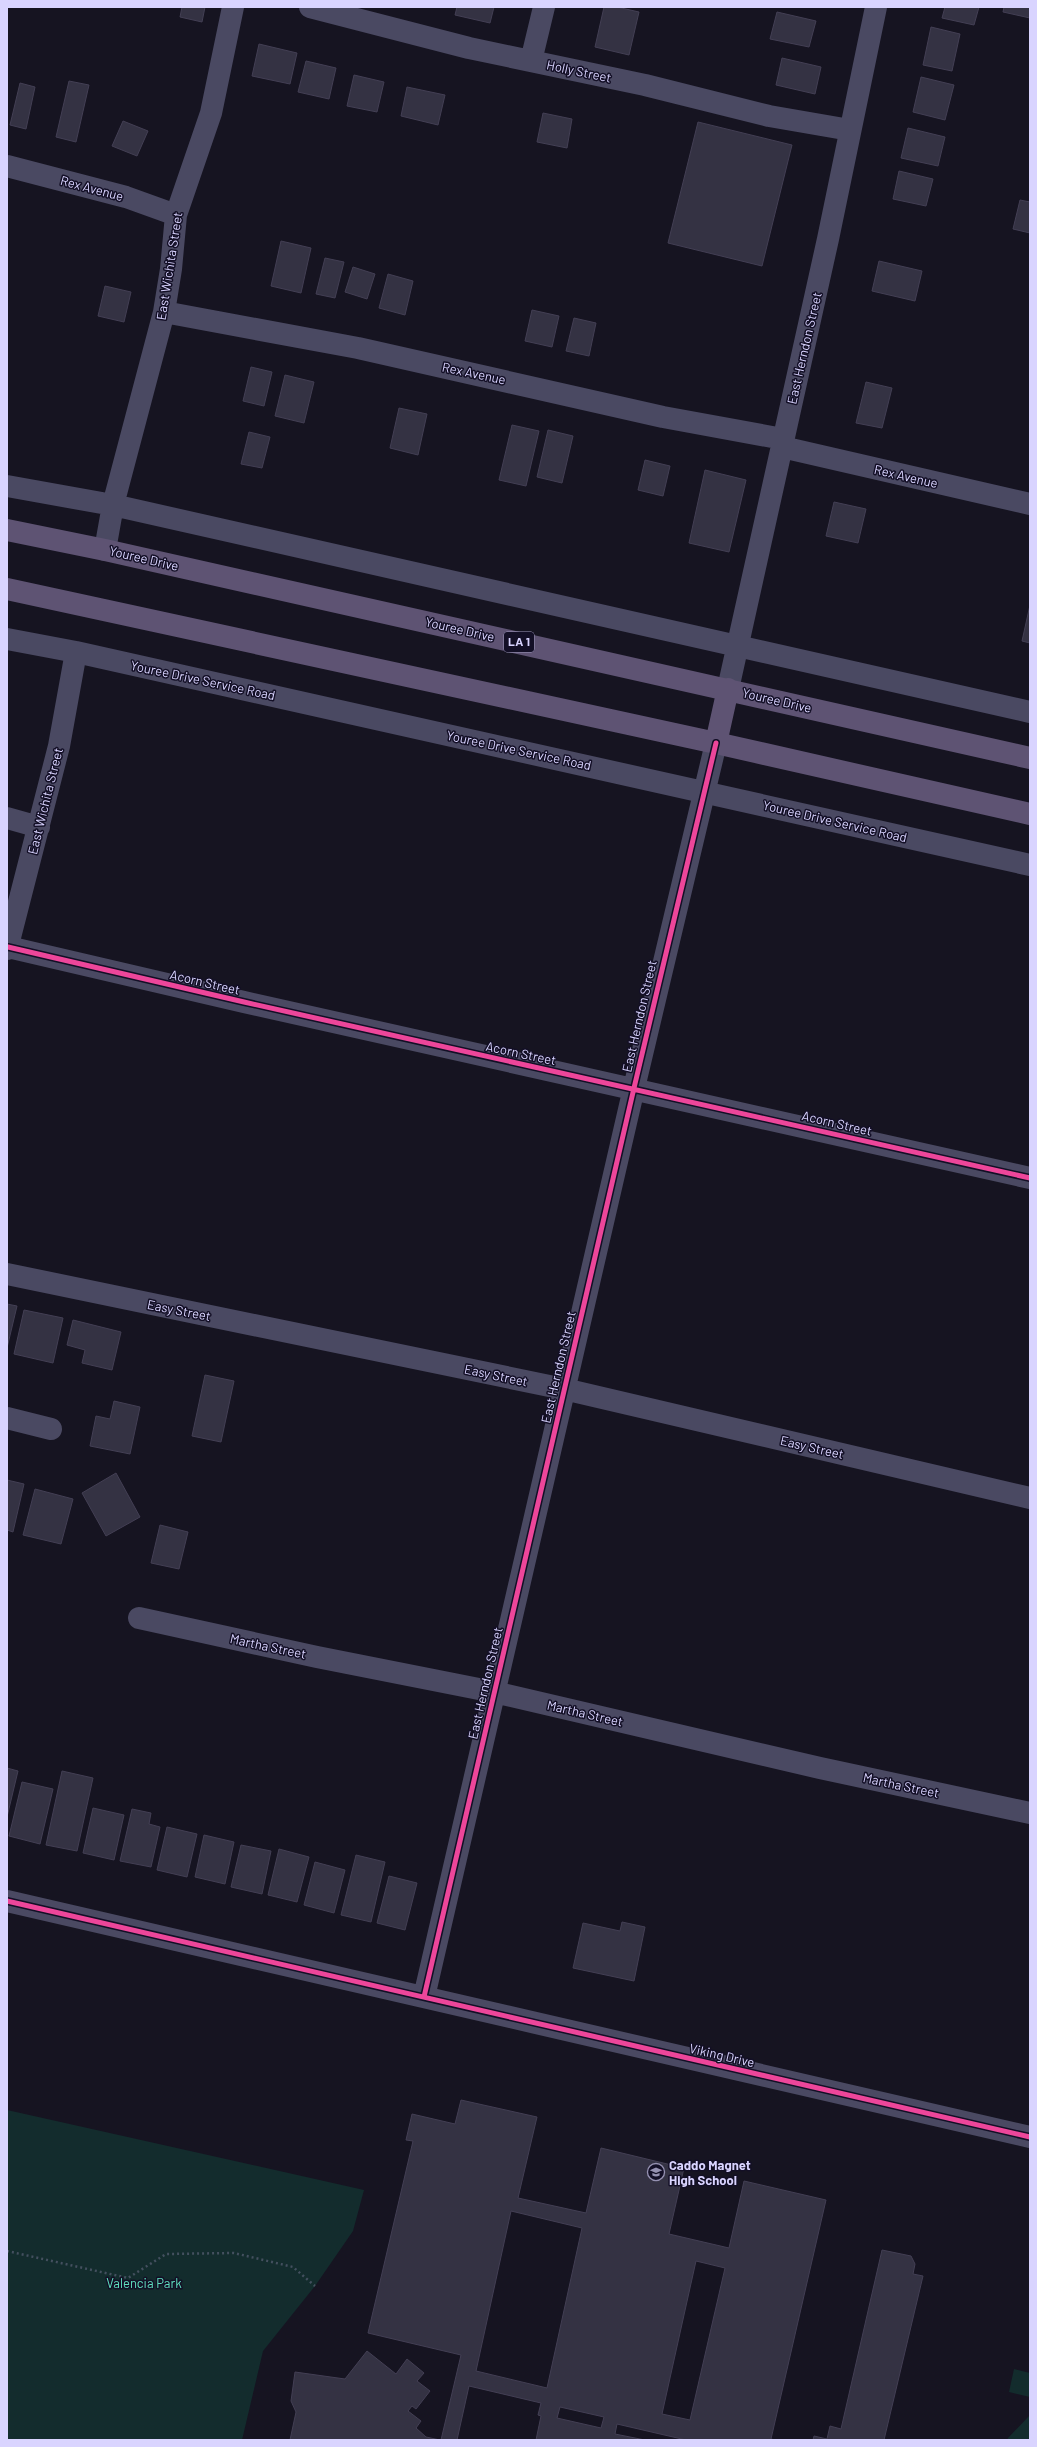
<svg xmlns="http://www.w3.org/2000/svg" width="1037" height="2447" font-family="Barlow,sans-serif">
	<rect width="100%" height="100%" fill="#161421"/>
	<path fill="#132c2d" d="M 7,2110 L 364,2190 L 353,2231 L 315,2286 L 263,2351 L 242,2440 L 7,2440 Z
		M 1014,2369 L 1030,2373 L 1030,2397 L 1009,2392 Z
		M 1030,2415 L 1030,2440 L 1007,2440 L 1008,2438 Z"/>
	<path fill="#343243" stroke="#433f54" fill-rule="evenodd" d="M 182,7 L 205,7 L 202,22 L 180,17 Z
		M 457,7 L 494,7 L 490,23 L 455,15 Z
		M 604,7 L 617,7 L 639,12 L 629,55 L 595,47 Z
		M 945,7 L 979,7 L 974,25 L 942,18 Z
		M 1004,7 L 1030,7 L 1030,18 L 1003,12 Z
		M 777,12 L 816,21 L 809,47 L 770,39 Z
		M 931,27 L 960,34 L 952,71 L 923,65 Z
		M 259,44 L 297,53 L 290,84 L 252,76 Z
		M 782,58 L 821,67 L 815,94 L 776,85 Z
		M 306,61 L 336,68 L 329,99 L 298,92 Z
		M 354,75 L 384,82 L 377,112 L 347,106 Z
		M 921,77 L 954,85 L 945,120 L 913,112 Z
		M 69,81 L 89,85 L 76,142 L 56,137 Z
		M 20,83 L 35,87 L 26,129 L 10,125 Z
		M 407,87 L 445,95 L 438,125 L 401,116 Z
		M 543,113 L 572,119 L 567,148 L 537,142 Z
		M 123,121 L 148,131 L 137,156 L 112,146 Z
		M 698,122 L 792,145 L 762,266 L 668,243 Z
		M 908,128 L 945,137 L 938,166 L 901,158 Z
		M 899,171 L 933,179 L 926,206 L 893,199 Z
		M 1020,200 L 1030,202 L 1030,233 L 1013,229 Z
		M 281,241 L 311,248 L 301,293 L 271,286 Z
		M 325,258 L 344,262 L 335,298 L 316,294 Z
		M 879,261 L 922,271 L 915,301 L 872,291 Z
		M 353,267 L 375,274 L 367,299 L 345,292 Z
		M 388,274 L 413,281 L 405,315 L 379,308 Z
		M 105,286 L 131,292 L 124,322 L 98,316 Z
		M 532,310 L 559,316 L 552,347 L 525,341 Z
		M 574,318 L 596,323 L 589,356 L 566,351 Z
		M 251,367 L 272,372 L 264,406 L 243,401 Z
		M 285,375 L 314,382 L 304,423 L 275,416 Z
		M 866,382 L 892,388 L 882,428 L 856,423 Z
		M 399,408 L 427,414 L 418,455 L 390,448 Z
		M 512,425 L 539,431 L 526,486 L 499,480 Z
		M 548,430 L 573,436 L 562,483 L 537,477 Z
		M 249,432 L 270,437 L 262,468 L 241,464 Z
		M 645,460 L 670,466 L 663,496 L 638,490 Z
		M 705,470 L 746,480 L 729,552 L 689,543 Z
		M 834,502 L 866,509 L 858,543 L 826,536 Z
		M 1030,605 L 1030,643 L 1022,641 Z
		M 7,1304 L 17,1306 L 7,1348 Z
		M 24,1310 L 63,1318 L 53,1363 L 14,1354 Z
		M 73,1320 L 121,1332 L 112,1370 L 82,1363 L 85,1350 L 67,1345 Z
		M 205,1375 L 234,1381 L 221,1442 L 192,1436 Z
		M 114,1401 L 140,1407 L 130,1454 L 90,1446 L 96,1416 L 110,1419 Z
		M 116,1473 L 140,1517 L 106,1536 L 82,1493 Z
		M 7,1480 L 24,1484 L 13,1532 L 7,1530 Z
		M 35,1489 L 73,1499 L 61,1544 L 23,1535 Z
		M 160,1525 L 188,1532 L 179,1569 L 151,1563 Z
		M 7,1768 L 18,1771 L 7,1817 Z
		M 62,1771 L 93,1778 L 77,1851 L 46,1845 Z
		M 22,1782 L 53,1789 L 40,1844 L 9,1836 Z
		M 93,1808 L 124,1815 L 114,1860 L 83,1853 Z
		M 132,1809 L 151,1813 L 149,1824 L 160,1827 L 151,1867 L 120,1861 Z
		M 167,1827 L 197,1834 L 187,1877 L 157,1870 Z
		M 204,1835 L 234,1842 L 225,1884 L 195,1877 Z
		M 241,1845 L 271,1851 L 262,1894 L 231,1887 Z
		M 279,1849 L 309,1857 L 297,1902 L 268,1895 Z
		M 356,1855 L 385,1862 L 371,1922 L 341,1915 Z
		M 315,1862 L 345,1870 L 334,1913 L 304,1905 Z
		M 389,1876 L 417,1883 L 405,1930 L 377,1923 Z
		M 622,1922 L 645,1927 L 634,1981 L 573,1968 L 583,1923 L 620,1931 Z
		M 461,2100 L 537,2117 L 518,2198 L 586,2213 L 601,2148 L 684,2168 L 669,2234 L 729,2248 L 744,2181 L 826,2200 L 771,2439 L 775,2440 L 686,2440 L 617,2424 L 615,2434 L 645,2440 L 536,2440 L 541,2416 L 538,2415 L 541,2403 L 469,2386 L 457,2440 L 441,2440 L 461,2355 L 368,2333 L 413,2141 L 406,2140 L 412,2114 L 455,2124 ZM 511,2211 L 582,2228 L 547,2388 L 476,2371 ZM 696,2261 L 725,2268 L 690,2420 L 662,2414 ZM 560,2407 L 604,2417 L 601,2428 L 557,2418 Z
		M 882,2250 L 911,2256 L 915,2264 L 913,2274 L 923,2276 L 884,2440 L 813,2440 L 814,2436 L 827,2439 L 830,2426 L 841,2429 Z
		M 367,2351 L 396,2374 L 407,2359 L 424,2373 L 417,2381 L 430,2391 L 416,2409 L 412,2406 L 408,2411 L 421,2421 L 416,2428 L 426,2437 L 440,2440 L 290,2440 L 296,2412 L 291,2401 L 295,2372 L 345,2379 Z"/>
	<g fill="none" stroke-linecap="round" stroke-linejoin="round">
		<path stroke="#44505f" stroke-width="2.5" stroke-dasharray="2 3" stroke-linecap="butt" d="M 7,2251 L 128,2278 L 166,2254 L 234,2253 L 293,2267 L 315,2286
			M 126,2287 L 128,2278"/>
		<path stroke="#4a4962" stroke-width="22" d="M 310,7 L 469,48 L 645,85 L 769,116 L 850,130
			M 531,61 L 544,7
			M 7,166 L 126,197 L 176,215
			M 164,312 L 358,348 L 663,417 L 783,439
			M 782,447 L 1030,504
			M 7,486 L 113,505 L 1030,712
			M 105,550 L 113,505 L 164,312 L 171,269 L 176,215 L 211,113 L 233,7
			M 7,639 L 76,652 L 1030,865
			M 728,689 L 828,239 L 876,7
			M 7,818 L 39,827
			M 8,947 L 244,1002 L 1030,1178
			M 7,949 L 59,746 L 76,652
			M 7,1274 L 564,1389 L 1030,1498
			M 7,1418 L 51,1429
			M 139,1618 L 317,1657 L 494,1692 L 820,1768 L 1030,1813
			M 7,1901 L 1030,2137
			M 424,1997 L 634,1088 L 716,743"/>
		<path stroke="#5e5373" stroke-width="22" d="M 7,530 L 105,550 L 1030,758
			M 7,589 L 716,743 L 1030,814
			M 716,743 L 728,689"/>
		<g stroke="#130f26" stroke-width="8">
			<path id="cycleway" d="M 8,947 L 244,1002 L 1030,1178
				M 7,1901 L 1030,2137
				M 424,1997 L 634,1088 L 716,743"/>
		</g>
		<use href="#cycleway" stroke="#ed469a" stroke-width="5"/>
	</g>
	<defs>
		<g id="school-ring" transform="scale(0.9)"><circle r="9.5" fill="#130f26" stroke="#9591b1" stroke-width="1.5"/><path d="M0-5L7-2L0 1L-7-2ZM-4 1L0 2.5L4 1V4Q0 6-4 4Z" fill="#9591b1"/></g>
	</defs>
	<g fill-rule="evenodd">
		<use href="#school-ring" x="656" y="2172"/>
	</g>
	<g text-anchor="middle" stroke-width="3" stroke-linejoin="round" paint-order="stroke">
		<rect fill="#130f26" stroke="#9e99be" stroke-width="1" x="504" y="632" width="30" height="20" rx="3"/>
		<g font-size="12" font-weight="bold" fill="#d9d4ff">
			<text x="519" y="646">LA 1</text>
		</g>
		<g font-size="13" fill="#d9d4ff" stroke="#130f26">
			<text transform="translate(579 71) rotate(12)" y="5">Holly Street</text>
			<text transform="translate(92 188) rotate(15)" y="5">Rex Avenue</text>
			<text transform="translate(169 266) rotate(-81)" y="5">East Wichita Street</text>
			<text transform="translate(804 348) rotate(-77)" y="5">East Herndon Street</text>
			<text transform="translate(474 373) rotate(12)" y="5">Rex Avenue</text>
			<text transform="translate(906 476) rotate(13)" y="5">Rex Avenue</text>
			<text transform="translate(144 558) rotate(13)" y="5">Youree Drive</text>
			<text transform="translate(460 629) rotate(13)" y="5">Youree Drive</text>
			<text transform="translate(203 680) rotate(12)" y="5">Youree Drive Service Road</text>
			<text transform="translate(777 700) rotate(13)" y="5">Youree Drive</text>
			<text transform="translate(519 750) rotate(12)" y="5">Youree Drive Service Road</text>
			<text transform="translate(45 801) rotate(-76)" y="5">East Wichita Street</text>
			<text transform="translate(835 821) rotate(13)" y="5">Youree Drive Service Road</text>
			<text transform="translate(205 982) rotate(13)" y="5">Acorn Street</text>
			<text transform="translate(639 1016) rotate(-77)" y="5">East Herndon Street</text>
			<text transform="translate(521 1053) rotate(12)" y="5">Acorn Street</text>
			<text transform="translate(837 1123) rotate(13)" y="5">Acorn Street</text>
			<text transform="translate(179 1310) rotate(11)" y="5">Easy Street</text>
			<text transform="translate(558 1367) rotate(-77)" y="5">East Herndon Street</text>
			<text transform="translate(496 1375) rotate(12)" y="5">Easy Street</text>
			<text transform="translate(812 1447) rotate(13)" y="5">Easy Street</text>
			<text transform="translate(268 1646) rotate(12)" y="5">Martha Street</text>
			<text transform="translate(485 1683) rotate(-77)" y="5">East Herndon Street</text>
			<text transform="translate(585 1713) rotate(13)" y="5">Martha Street</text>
			<text transform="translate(901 1785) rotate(12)" y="5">Martha Street</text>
			<text transform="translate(722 2055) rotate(13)" y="5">Viking Drive</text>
		</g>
		<g font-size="13" font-weight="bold" fill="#d9d4ff" stroke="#130f26" text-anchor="start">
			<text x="669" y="2170">Caddo Magnet<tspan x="669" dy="15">High School</tspan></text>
		</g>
		<g font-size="13" fill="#5fe0c0" stroke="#130f26">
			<text x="144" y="2288">Valencia Park</text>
		</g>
	</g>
	<rect width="1037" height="2447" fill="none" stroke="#d9d4ff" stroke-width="16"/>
</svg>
